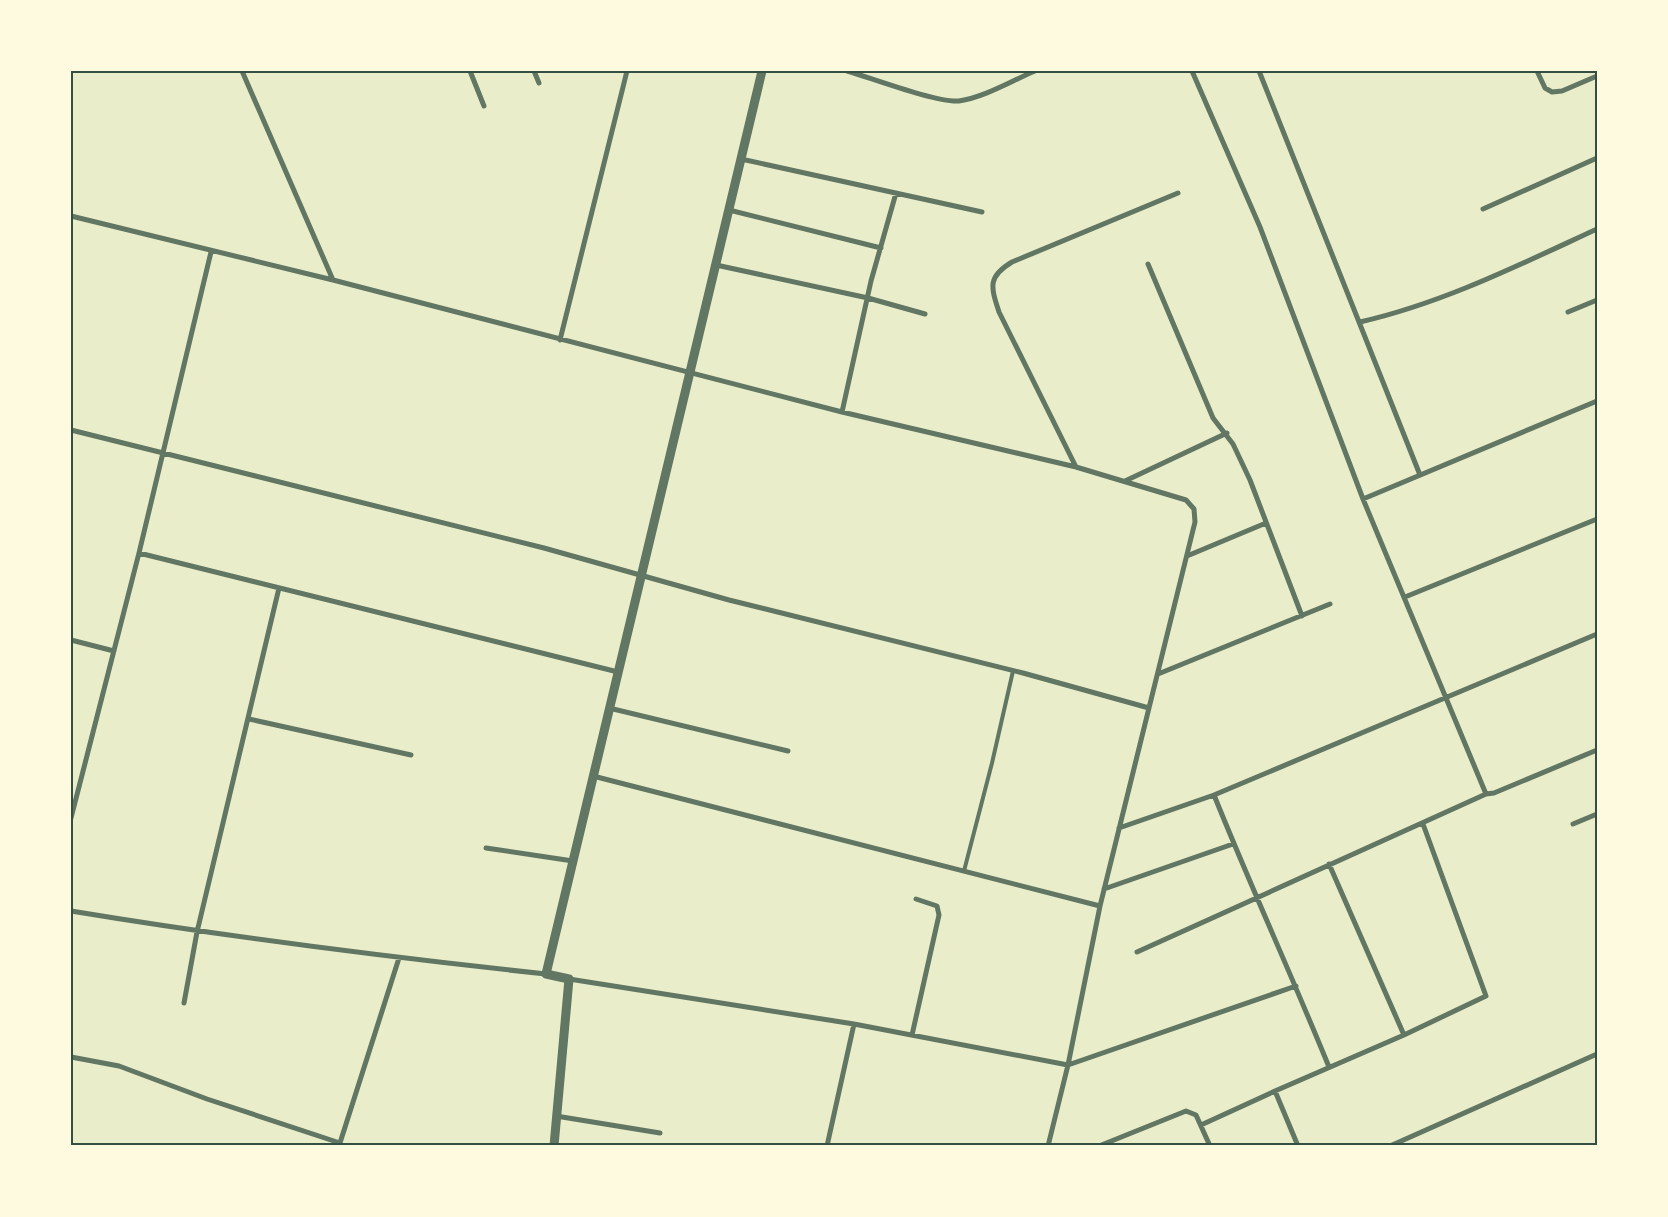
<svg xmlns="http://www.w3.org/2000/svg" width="1668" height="1217" font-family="'Titillium Web',sans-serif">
	<rect width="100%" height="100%" fill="#e9edc9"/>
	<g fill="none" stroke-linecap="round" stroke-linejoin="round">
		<path stroke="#617663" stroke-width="4" d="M 964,871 L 992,763 L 1013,671"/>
		<path stroke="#617663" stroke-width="5" d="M 242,71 L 333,280
			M 470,71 L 484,106
			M 534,71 L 539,83
			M 847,71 C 871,78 937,103 959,101 C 985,97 1011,81 1035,71
			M 1192,71 L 1260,227 L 1363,499 L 1486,794 L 1494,793 L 1597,750
			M 1259,71 L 1420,475
			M 1537,71 L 1545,88 L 1552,92 L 1562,91 L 1597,76
			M 741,159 L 982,212
			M 1483,209 L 1597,158
			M 729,210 L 881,248
			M 71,216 L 333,280 L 842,412 L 1076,467 L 1186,500 L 1194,509 L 1195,522 L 1100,906 L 1068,1065 L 1048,1146
			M 1148,264 L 1213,418 L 1233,444 L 1250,480 L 1302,616
			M 716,265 L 868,298 L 925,314
			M 1568,312 L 1597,300
			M 1360,322 C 1443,303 1519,265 1597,229
			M 560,340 L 627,71
			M 842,412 L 871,281 L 896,193
			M 71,430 L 544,548 L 729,600 L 1023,673 L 1149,708
			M 1076,467 L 999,312 C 991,287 987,277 1012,262 L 1178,193
			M 1125,481 L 1227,433
			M 1363,499 L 1597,401
			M 139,553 L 211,252
			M 1187,556 L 1266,523
			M 1405,597 L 1597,519
			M 71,640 L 114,651
			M 1158,674 L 1330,604
			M 609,708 L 788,751
			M 249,719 L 411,755
			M 593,776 L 1100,906
			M 1214,795 C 1251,887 1292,976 1329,1067
			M 71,818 L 139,553 L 618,672
			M 1573,824 L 1597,814
			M 1119,828 L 1214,795 L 1597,634
			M 486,848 L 573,861
			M 1329,864 L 1404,1035
			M 1104,889 L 1233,844
			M 71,911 C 229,937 387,957 546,974
			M 1137,952 L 1486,794
			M 569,979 L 854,1024 L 1068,1065 L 1296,986
			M 184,1003 L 197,932 L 279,588
			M 912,1035 L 939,915 L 937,906 L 916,899
			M 71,1057 L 119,1066 L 207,1099 L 340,1143
			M 1275,1091 L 1298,1146
			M 556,1116 L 660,1133
			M 1201,1125 L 1275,1091 L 1404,1035 L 1486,996 L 1423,824
			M 339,1146 L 399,958
			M 827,1146 L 854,1024
			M 1099,1146 L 1186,1111 L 1196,1115 L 1210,1146
			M 1390,1146 L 1597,1054"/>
		<path stroke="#617663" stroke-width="9" d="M 554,1146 L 569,979 L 546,974 L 762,71"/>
	</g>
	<rect width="1668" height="1217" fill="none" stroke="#fefae0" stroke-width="145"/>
	<rect x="72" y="72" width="1524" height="1072" fill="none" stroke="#344e41" stroke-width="2"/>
</svg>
